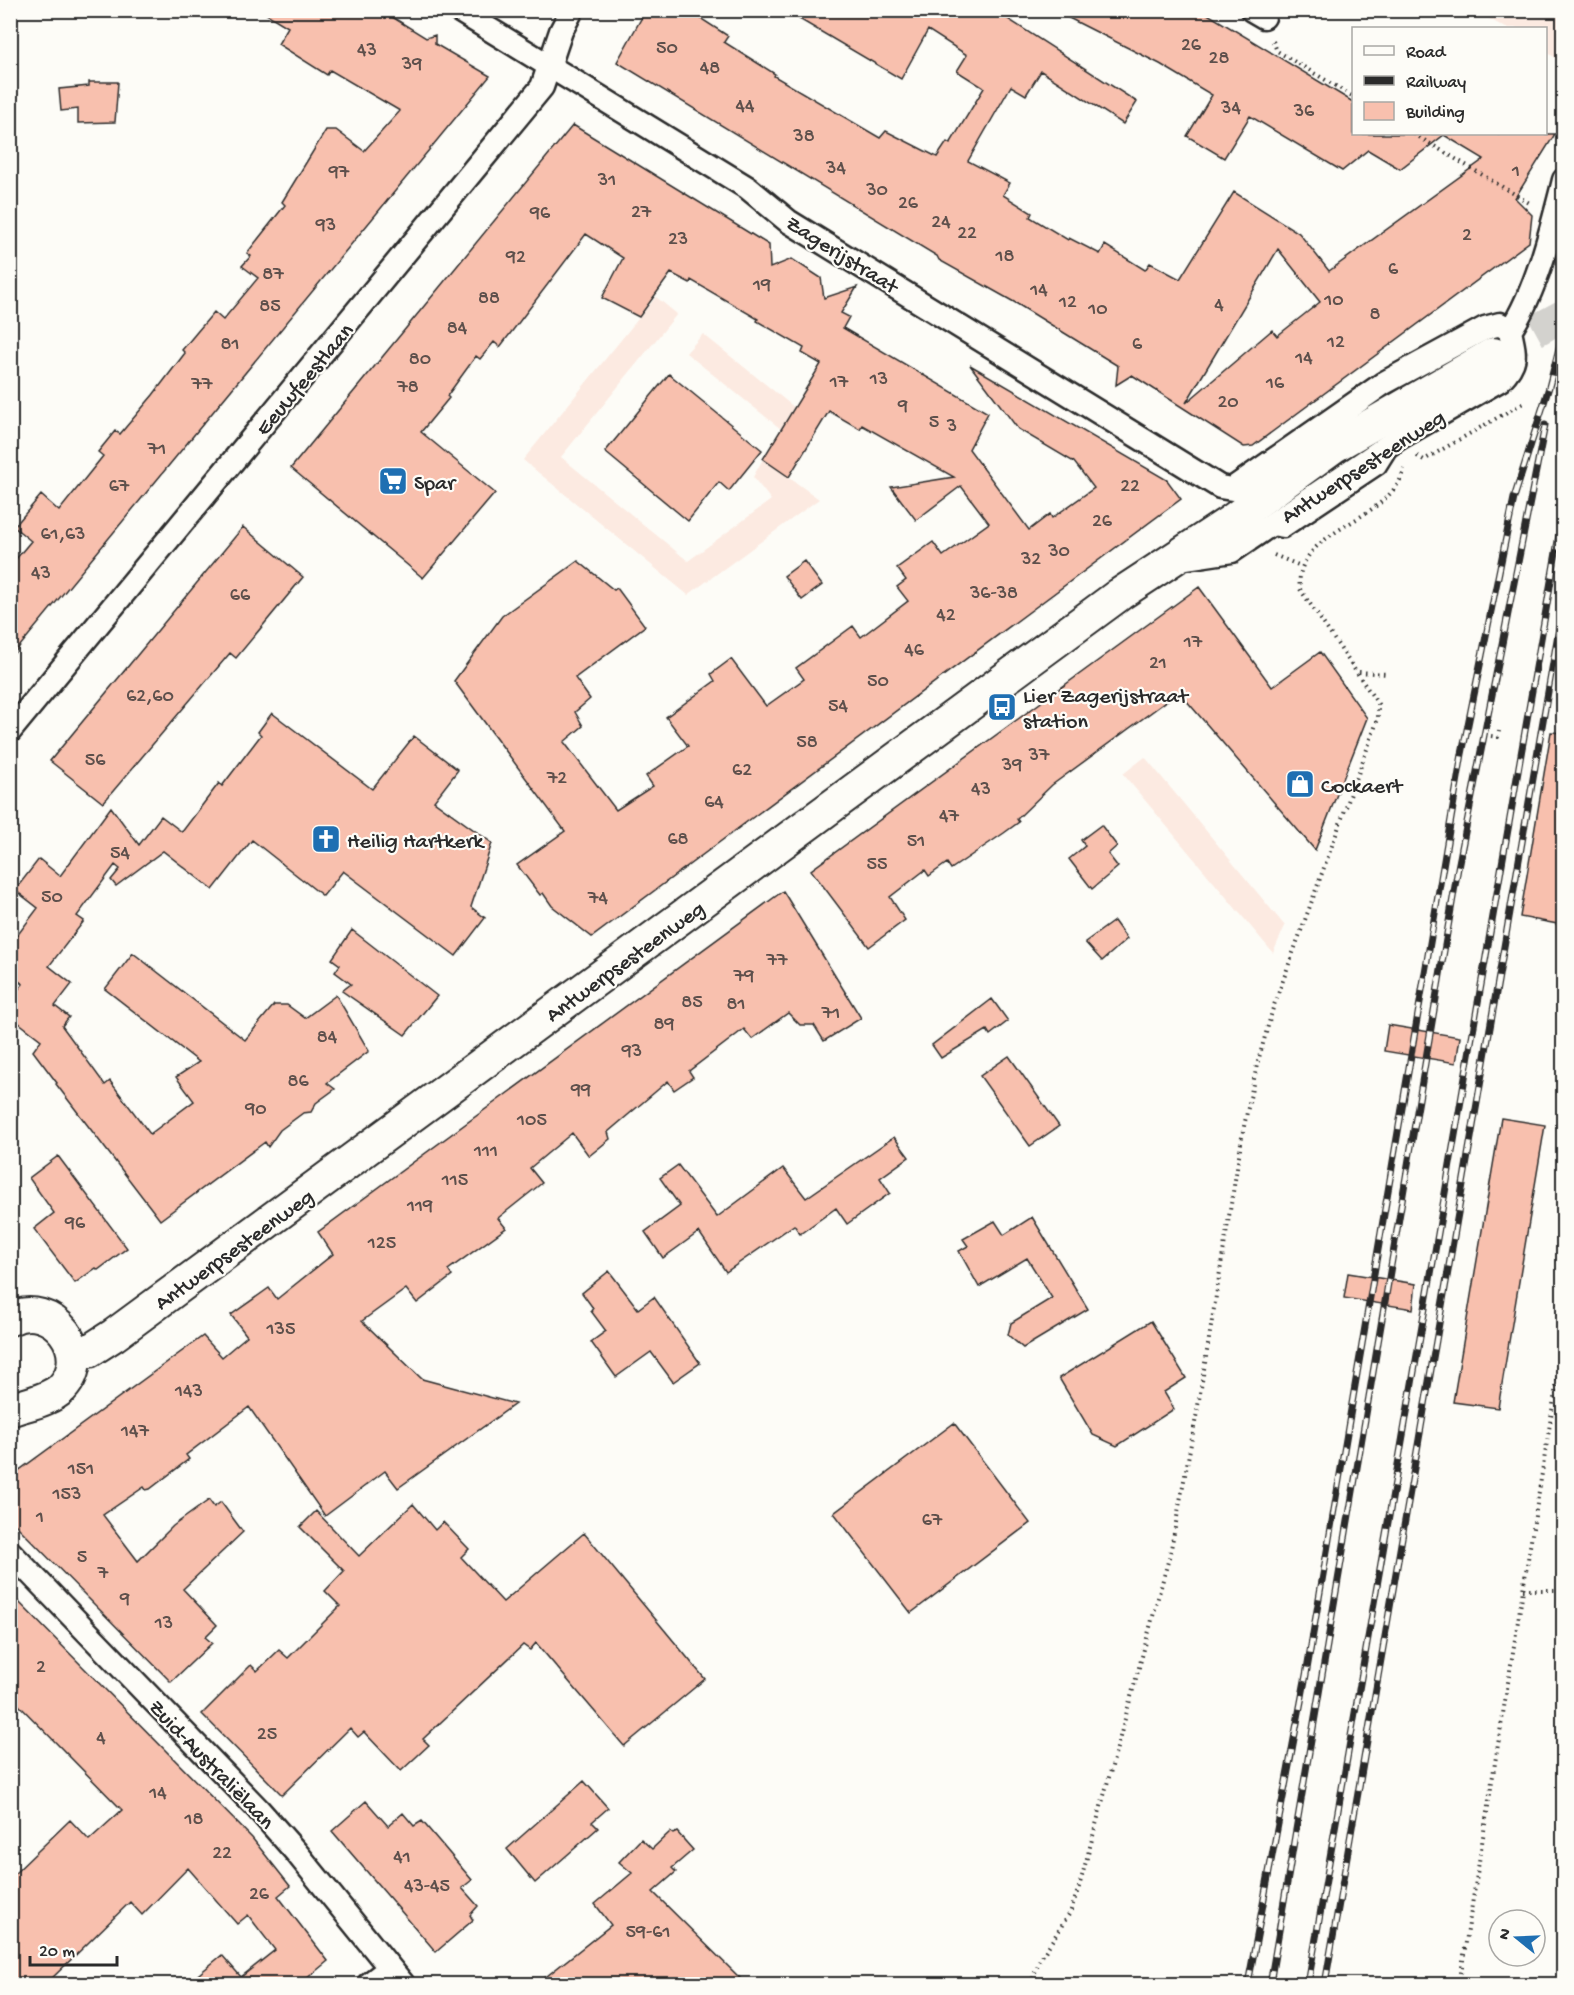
<svg xmlns="http://www.w3.org/2000/svg" width="1574" height="1995" font-family="'Gochi Hand',sans-serif">
	<rect width="100%" height="100%" fill="#fdfcf7"/>
	<filter id="ink" filterUnits="userSpaceOnUse"><feTurbulence type="fractalNoise" baseFrequency=".0167" numOctaves="2"/><feDisplacementMap in="SourceGraphic" scale="12" xChannelSelector="R" yChannelSelector="G"/><feConvolveMatrix kernelMatrix="1 2 1 2 8 2 1 2 1" color-interpolation-filters="sRGB"/></filter>
	<g filter="url(#ink)">
		<path fill="#fceae1" d="M 1475,11 L 1563,11 L 1563,62 L 1546,52 L 1546,28 L 1506,28 Z
			M 656,297 L 677,314 L 561,457 L 688,561 L 771,500 L 753,477 L 763,459 L 819,499 L 688,595 L 523,460 Z
			M 703,334 L 795,408 L 781,429 L 686,353 Z
			M 1145,757 L 1285,926 L 1273,953 L 1123,774 Z"/>
		<path fill="#f8c0ae" stroke="#2b2b2b" stroke-width="1.5" fill-rule="evenodd" d="M 260,10 L 381,10 L 426,38 L 435,35 L 435,44 L 490,76 L 10,658 L 10,566 L 31,541 L 14,527 L 41,495 L 59,511 L 103,456 L 98,452 L 115,431 L 120,434 L 153,395 L 185,353 L 182,350 L 197,332 L 214,312 L 223,320 L 258,278 L 242,266 L 251,256 L 247,253 L 285,205 L 282,202 L 326,130 L 336,130 L 364,151 L 400,111 L 330,70 L 327,75 L 278,44 L 288,27 Z
			M 646,10 L 703,10 L 700,18 L 728,36 L 724,42 L 775,74 L 774,76 L 880,138 L 886,131 L 937,157 L 947,142 L 950,144 L 984,88 L 957,71 L 967,55 L 928,30 L 901,79 L 784,10 L 994,10 L 1137,102 L 1123,124 L 1041,71 L 1026,95 L 1011,86 L 968,161 L 1010,183 L 1003,195 L 1032,213 L 1030,217 L 1068,240 L 1069,238 L 1100,254 L 1105,245 L 1145,270 L 1150,263 L 1180,279 L 1234,192 L 1299,233 L 1329,271 L 1484,159 L 1444,135 L 1400,169 L 1368,150 L 1342,171 L 1250,116 L 1224,158 L 1187,136 L 1212,95 L 1160,64 L 1053,10 L 1201,10 L 1353,102 L 1353,134 L 1555,134 L 1515,198 L 1532,215 L 1529,242 L 1253,446 L 1244,447 L 1132,375 L 1116,385 L 1118,366 L 1014,302 L 939,260 L 937,256 L 617,62 ZM 1278,249 L 1320,302 L 1277,336 L 1272,330 L 1186,403 Z
			M 89,82 L 118,82 L 115,122 L 78,123 L 78,109 L 61,111 L 59,89 L 89,86 Z
			M 573,125 L 769,245 L 770,268 L 792,259 L 821,278 L 824,298 L 857,287 L 841,313 L 849,317 L 843,328 L 988,413 L 969,449 L 1029,530 L 1050,514 L 1052,518 L 1094,488 L 1074,462 L 1018,429 L 970,365 L 1167,480 L 1181,499 L 592,937 L 552,906 L 543,893 L 540,895 L 517,865 L 565,831 L 454,681 L 502,616 L 578,561 L 614,590 L 617,588 L 645,626 L 575,678 L 590,699 L 575,712 L 583,726 L 564,742 L 616,810 L 653,786 L 646,776 L 688,746 L 666,717 L 715,681 L 711,674 L 731,659 L 766,706 L 804,679 L 796,668 L 853,626 L 861,637 L 908,601 L 897,587 L 906,580 L 897,568 L 933,542 L 943,556 L 989,523 L 961,486 L 916,520 L 891,487 L 954,477 L 862,425 L 860,429 L 829,411 L 789,477 L 763,459 L 821,364 L 802,353 L 804,348 L 757,321 L 758,319 L 691,280 L 690,283 L 671,273 L 639,317 L 602,298 L 623,258 L 586,234 L 500,347 L 494,342 L 480,359 L 476,356 L 447,396 L 449,398 L 421,432 L 495,493 L 423,578 L 291,468 Z
			M 669,374 L 762,450 L 729,491 L 719,482 L 688,521 L 605,452 Z
			M 243,527 L 303,577 L 236,658 L 230,653 L 103,803 L 50,761 Z
			M 804,561 L 822,585 L 802,600 L 784,576 Z
			M 1199,587 L 1272,687 L 1320,652 L 1367,718 L 1315,850 L 1179,692 L 1052,785 L 1017,819 L 1019,822 L 1004,833 L 951,869 L 947,863 L 929,876 L 925,870 L 890,897 L 905,920 L 869,947 L 811,870 Z
			M 272,713 L 372,789 L 414,736 L 458,770 L 434,801 L 492,843 L 471,907 L 485,918 L 456,956 L 343,871 L 323,896 L 252,840 L 213,890 L 163,851 L 116,886 L 111,880 L 120,869 L 115,865 L 77,916 L 84,921 L 49,966 L 72,984 L 55,1006 L 69,1017 L 62,1026 L 105,1085 L 110,1081 L 150,1134 L 194,1101 L 176,1077 L 199,1062 L 105,989 L 133,953 L 245,1040 L 274,1005 L 287,1005 L 305,1018 L 336,995 L 369,1051 L 327,1083 L 335,1089 L 316,1103 L 311,1112 L 303,1113 L 280,1130 L 268,1147 L 265,1142 L 160,1220 L 56,1084 L 57,1083 L 33,1051 L 41,1040 L 10,1016 L 10,999 L 23,984 L 10,975 L 10,945 L 38,908 L 15,890 L 39,859 L 60,876 L 111,807 L 139,845 L 161,816 L 182,832 L 219,783 L 222,786 L 261,735 L 258,732 Z
			M 1551,732 L 1563,733 L 1563,925 L 1520,917 Z
			M 1101,825 L 1117,846 L 1108,854 L 1118,867 L 1092,889 L 1069,859 L 1085,846 L 1081,840 Z
			M 783,891 L 861,1018 L 824,1041 L 814,1025 L 800,1025 L 788,1013 L 752,1039 L 744,1029 L 689,1071 L 693,1077 L 674,1090 L 668,1081 L 608,1132 L 610,1139 L 589,1156 L 572,1133 L 530,1168 L 542,1183 L 498,1218 L 506,1228 L 448,1270 L 452,1276 L 417,1303 L 406,1289 L 362,1321 L 422,1379 L 515,1404 L 398,1488 L 385,1471 L 325,1516 L 249,1407 L 186,1455 L 189,1459 L 150,1489 L 146,1490 L 144,1487 L 103,1515 L 138,1561 L 173,1526 L 209,1500 L 214,1507 L 221,1502 L 243,1532 L 183,1589 L 217,1625 L 205,1637 L 212,1643 L 171,1682 L 10,1519 L 10,1477 L 203,1336 L 222,1357 L 247,1336 L 231,1315 L 269,1288 L 277,1299 L 333,1254 L 318,1232 Z
			M 1114,921 L 1127,939 L 1102,961 L 1085,942 Z
			M 352,930 L 437,996 L 405,1035 L 342,991 L 351,984 L 335,972 L 340,965 L 332,959 Z
			M 992,999 L 1008,1021 L 990,1035 L 987,1030 L 941,1058 L 932,1045 Z
			M 1388,1025 L 1460,1037 L 1456,1063 L 1384,1051 Z
			M 1009,1056 L 1059,1126 L 1030,1146 L 980,1076 Z
			M 1501,1118 L 1545,1125 L 1498,1408 L 1453,1402 Z
			M 894,1137 L 909,1157 L 880,1178 L 890,1193 L 847,1224 L 836,1208 L 800,1234 L 794,1225 L 726,1272 L 699,1232 L 663,1258 L 645,1232 L 680,1206 L 660,1178 L 678,1165 L 717,1217 L 783,1168 L 806,1198 Z
			M 58,1156 L 127,1248 L 98,1270 L 96,1268 L 75,1283 L 34,1229 L 54,1213 L 29,1178 Z
			M 1032,1217 L 1088,1309 L 1023,1348 L 1008,1335 L 1011,1323 L 1052,1298 L 1027,1258 L 979,1287 L 959,1251 L 968,1246 L 963,1239 L 995,1221 L 1004,1235 Z
			M 609,1271 L 638,1309 L 654,1297 L 700,1363 L 673,1382 L 651,1352 L 616,1377 L 591,1342 L 606,1331 L 591,1311 L 593,1308 L 582,1293 Z
			M 1348,1273 L 1416,1284 L 1413,1309 L 1344,1298 Z
			M 1151,1321 L 1186,1378 L 1164,1392 L 1174,1409 L 1117,1446 L 1093,1435 L 1059,1378 Z
			M 954,1423 L 1030,1523 L 911,1613 L 834,1513 Z
			M 413,1504 L 435,1530 L 443,1522 L 469,1549 L 461,1557 L 503,1602 L 584,1533 L 705,1679 L 624,1746 L 536,1643 L 530,1650 L 523,1645 L 423,1739 L 429,1745 L 401,1771 L 364,1732 L 358,1737 L 350,1728 L 282,1795 L 202,1714 L 251,1665 L 257,1671 L 279,1650 L 288,1658 L 340,1606 L 325,1591 L 344,1571 L 300,1527 L 316,1511 L 359,1556 Z
			M 10,1593 L 252,1838 L 290,1886 L 278,1896 L 328,1961 L 300,1984 L 187,1984 L 222,1955 L 241,1977 L 275,1950 L 248,1915 L 237,1924 L 188,1868 L 142,1915 L 130,1902 L 46,1984 L 10,1984 L 10,1878 L 70,1820 L 89,1840 L 122,1810 L 10,1696 Z
			M 584,1781 L 608,1808 L 592,1822 L 598,1828 L 535,1883 L 507,1849 Z
			M 366,1801 L 388,1826 L 403,1813 L 414,1826 L 422,1821 L 472,1880 L 462,1888 L 478,1906 L 470,1915 L 473,1920 L 436,1952 L 332,1831 Z
			M 670,1832 L 673,1834 L 677,1832 L 693,1850 L 672,1868 L 676,1872 L 653,1892 L 746,1984 L 537,1984 L 611,1925 L 595,1904 L 632,1873 L 619,1862 L 641,1839 L 652,1849 Z"/>
		<g fill="none" stroke-linecap="round" stroke-linejoin="round">
			<path stroke="#d3d2ce" stroke-width="32" stroke-dasharray="32 16" stroke-linecap="butt" d="M 1493,354 L 1564,315"/>
			<g stroke="#2b2b2b" stroke-width="15">
				<path id="lane" d="M 1266,529 L 1284,532 L 1380,468 L 1390,452"/>
			</g>
			<g stroke="#2b2b2b" stroke-width="27">
				<path id="street" d="M 458,10 L 748,188 L 788,221 L 1220,487 L 1232,489 L 1384,383 L 1485,328 L 1500,324 L 1510,331 C 1515,355 1518,362 1500,380 L 1399,438 L 1232,551 L 1179,559
					M 1252,10 L 1264,17
					M 1510,331 C 1537,290 1552,228 1564,180
					M 10,731 L 542,87 L 561,31 L 572,10
					M 10,1552 L 258,1809 L 296,1852 L 403,1984
					M 369,1984 L 390,1968"/>
			</g>
			<g stroke="#2b2b2b" stroke-width="36">
				<path id="secondary" d="M 10,1319 C 52,1297 95,1353 62,1388 C 50,1400 26,1404 10,1410
					M 75,1354 L 89,1351 L 114,1335 L 1120,594 L 1231,521 L 1333,447 L 1493,354"/>
			</g>
			<path stroke="#2b2b2b" stroke-width="4" stroke-dasharray="1.5 4.5" stroke-linecap="butt" d="M 1273,41 L 1277,51 L 1354,97
				M 1414,134 L 1531,204
				M 1417,456 L 1424,460 L 1523,403
				M 1274,555 L 1301,566
				M 1359,672 L 1387,674
				M 1491,736 L 1498,737 L 1499,731
				M 1523,1590 L 1564,1590
				M 1460,1979 L 1564,1337
				M 1031,1984 L 1039,1961 L 1070,1913 L 1079,1887 L 1170,1554 L 1197,1412 L 1243,1131 L 1257,1065 L 1273,1008 L 1378,719 L 1378,704 L 1300,589 C 1292,529 1392,522 1404,469"/>
			<use href="#lane" stroke="#fdfcf7" stroke-width="10"/>
			<use href="#street" stroke="#fdfcf7" stroke-width="22"/>
			<use href="#secondary" stroke="#fdfcf7" stroke-width="32"/>
			<g stroke="#2b2b2b" stroke-width="7">
				<path id="rail" d="M 1248,1984 L 1306,1675 L 1462,754 L 1514,498 L 1549,387 L 1564,329
					M 1270,1984 L 1458,868 L 1545,425
					M 1308,1984 L 1564,506
					M 1325,1984 L 1564,599"/>
			</g>
			<use href="#rail" stroke="#fdfcf7" stroke-width="4.5" stroke-dasharray="14" stroke-linecap="butt"/>
		</g>
	</g>
	<defs>
		<g id="supermarket-square" transform="scale(1.5)"><rect x="-9" y="-9" width="18" height="18" rx="4" fill="#1f6fb2" stroke="#fdfcf7"/><path d="M-6-5.5h2.5l.6 2H6L4.5 2H-2.5L-4.4-4H-6ZM-1.5 3.2a1.3 1.3 0 1 0 .1 0ZM3 3.2a1.3 1.3 0 1 0 .1 0Z" fill="#fff"/></g>
		<g id="bus-square" transform="scale(1.5)"><rect x="-9" y="-9" width="18" height="18" rx="4" fill="#1f6fb2" stroke="#fdfcf7"/><path d="M-5-6H5V4H4V6H2V4H-2V6H-4V4H-5ZM-3.5-4V0h7V-4ZM-3.5 1.2v1.5H-2V1.2ZM2 1.2v1.5H3.5V1.2Z" fill="#fff"/></g>
		<g id="shop-square" transform="scale(1.5)"><rect x="-9" y="-9" width="18" height="18" rx="4" fill="#1f6fb2" stroke="#fdfcf7"/><path d="M-5-2.5h2.3a2.7 3.5 0 0 1 5.4 0H5L5.5 6h-11ZM-1.5-2.5h3a1.5 2.3 0 0 0-3 0Z" fill="#fff"/></g>
		<g id="church-square" transform="scale(1.5)"><rect x="-9" y="-9" width="18" height="18" rx="4" fill="#1f6fb2" stroke="#fdfcf7"/><path d="M-1.2-6h2.4v3.5h3.3v2.4h-3.3V6h-2.4V-.1h-3.3v-2.4h3.3Z" fill="#fff"/></g>
	</defs>
	<g fill-rule="evenodd">
		<use href="#supermarket-square" x="393" y="481"/>
		<use href="#bus-square" x="1002" y="707"/>
		<use href="#shop-square" x="1300" y="784"/>
		<use href="#church-square" x="326" y="839"/>
	</g>
	<g text-anchor="middle" stroke-width="4.5" stroke-linejoin="round" paint-order="stroke">
		<g font-size="20" fill="#5e504c">
			<text x="1191" y="50">26</text>
			<text x="667" y="53">50</text>
			<text x="367" y="55">43</text>
			<text x="1219" y="63">28</text>
			<text x="412" y="69">39</text>
			<text x="710" y="73">48</text>
			<text x="745" y="111">44</text>
			<text x="1231" y="113">34</text>
			<text x="1304" y="116">36</text>
			<text x="804" y="141">38</text>
			<text x="836" y="173">34</text>
			<text x="1516" y="176">1</text>
			<text x="339" y="177">97</text>
			<text x="607" y="185">31</text>
			<text x="877" y="195">30</text>
			<text x="908" y="208">26</text>
			<text x="641" y="217">27</text>
			<text x="540" y="218">96</text>
			<text x="941" y="227">24</text>
			<text x="326" y="230">93</text>
			<text x="967" y="238">22</text>
			<text x="1467" y="240">2</text>
			<text x="678" y="244">23</text>
			<text x="1005" y="261">18</text>
			<text x="516" y="262">92</text>
			<text x="1393" y="274">6</text>
			<text x="273" y="279">87</text>
			<text x="762" y="290">19</text>
			<text x="1039" y="295">14</text>
			<text x="489" y="303">88</text>
			<text x="1334" y="305">10</text>
			<text x="1068" y="307">12</text>
			<text x="1219" y="310">4</text>
			<text x="270" y="311">85</text>
			<text x="1098" y="314">10</text>
			<text x="1375" y="319">8</text>
			<text x="457" y="333">84</text>
			<text x="1336" y="347">12</text>
			<text x="230" y="349">81</text>
			<text x="1137" y="349">6</text>
			<text x="1304" y="363">14</text>
			<text x="420" y="364">80</text>
			<text x="879" y="384">13</text>
			<text x="839" y="387">17</text>
			<text x="1275" y="388">16</text>
			<text x="202" y="389">77</text>
			<text x="408" y="392">78</text>
			<text x="1228" y="407">20</text>
			<text x="903" y="411">9</text>
			<text x="934" y="427">5</text>
			<text x="952" y="431">3</text>
			<text x="157" y="454">71</text>
			<text x="119" y="491">67</text>
			<text x="1130" y="491">22</text>
			<text x="1102" y="526">26</text>
			<text x="63" y="539">61,63</text>
			<text x="1059" y="556">30</text>
			<text x="1031" y="564">32</text>
			<text x="41" y="578">43</text>
			<text x="994" y="598">36-38</text>
			<text x="240" y="600">66</text>
			<text x="946" y="620">42</text>
			<text x="1193" y="647">17</text>
			<text x="914" y="655">46</text>
			<text x="1158" y="668">21</text>
			<text x="878" y="686">50</text>
			<text x="150" y="701">62,60</text>
			<text x="838" y="711">54</text>
			<text x="807" y="747">58</text>
			<text x="1039" y="760">37</text>
			<text x="95" y="765">56</text>
			<text x="1012" y="770">39</text>
			<text x="742" y="775">62</text>
			<text x="557" y="783">72</text>
			<text x="981" y="794">43</text>
			<text x="714" y="807">64</text>
			<text x="949" y="821">47</text>
			<text x="678" y="844">68</text>
			<text x="916" y="846">51</text>
			<text x="120" y="858">54</text>
			<text x="877" y="869">55</text>
			<text x="52" y="902">50</text>
			<text x="598" y="903">74</text>
			<text x="777" y="965">77</text>
			<text x="744" y="981">79</text>
			<text x="692" y="1007">85</text>
			<text x="736" y="1009">81</text>
			<text x="831" y="1018">71</text>
			<text x="664" y="1029">89</text>
			<text x="327" y="1042">84</text>
			<text x="632" y="1056">93</text>
			<text x="298" y="1086">86</text>
			<text x="581" y="1095">99</text>
			<text x="256" y="1114">90</text>
			<text x="532" y="1125">105</text>
			<text x="486" y="1156">111</text>
			<text x="455" y="1185">115</text>
			<text x="420" y="1211">119</text>
			<text x="75" y="1228">96</text>
			<text x="382" y="1248">125</text>
			<text x="281" y="1334">135</text>
			<text x="189" y="1396">143</text>
			<text x="135" y="1436">147</text>
			<text x="81" y="1474">151</text>
			<text x="67" y="1499">153</text>
			<text x="40" y="1522">1</text>
			<text x="932" y="1525">67</text>
			<text x="82" y="1562">5</text>
			<text x="103" y="1578">7</text>
			<text x="125" y="1604">9</text>
			<text x="164" y="1628">13</text>
			<text x="41" y="1672">2</text>
			<text x="267" y="1739">25</text>
			<text x="101" y="1743">4</text>
			<text x="158" y="1798">14</text>
			<text x="194" y="1824">18</text>
			<text x="222" y="1858">22</text>
			<text x="402" y="1862">41</text>
			<text x="427" y="1891">43-45</text>
			<text x="259" y="1899">26</text>
			<text x="648" y="1937">59-61</text>
		</g>
		<g font-size="22" fill="#2b2b2b" stroke="#fdfcf7">
			<text transform="translate(843 253) rotate(32)" y="8">Zagerijstraat</text>
			<text transform="translate(303 378) rotate(-50)" y="8">Eeuwfeestlaan</text>
			<text transform="translate(1362 465) rotate(-33)" y="8">Antwerpsesteenweg</text>
			<text transform="translate(624 960) rotate(-36)" y="8">Antwerpsesteenweg</text>
			<text transform="translate(233 1248) rotate(-36)" y="8">Antwerpsesteenweg</text>
			<text transform="translate(213 1763) rotate(46)" y="8">Zuid-Australiëlaan</text>
		</g>
		<g font-size="22" fill="#2b2b2b" stroke="#fdfcf7" text-anchor="start">
			<text x="414" y="489">Spar</text>
			<text x="1023" y="702">Lier Zagerijstraat<tspan x="1023" dy="25">station</tspan></text>
			<text x="1321" y="792">Cockaert</text>
			<text x="347" y="847">Heilig Hartkerk</text>
		</g>
	</g>
	<rect width="1574" height="1995" fill="none" stroke="#fdfcf7" stroke-width="36"/>
	<rect x="18" y="18" width="1538" height="1959" fill="none" stroke="#2b2b2b" stroke-width="2" filter="url(#ink)"/>
	<rect x="1352" y="27" width="195" height="108" fill="#fdfcf7" stroke="#a9a8a5" stroke-width="1.5"/>
	<rect x="1364" y="46" width="30" height="9" fill="#fdfcf7" stroke="#a9a8a5" stroke-width="1.5"/>
	<text x="1406" y="57" font-size="18" fill="#2b2b2b">Road</text>
	<rect x="1364" y="76" width="30" height="9" fill="#2b2b2b" stroke="#a9a8a5" stroke-width="1.5"/>
	<text x="1406" y="87" font-size="18" fill="#2b2b2b">Railway</text>
	<rect x="1364" y="102" width="30" height="18" fill="#f8c0ae" stroke="#a9a8a5" stroke-width="1.5"/>
	<text x="1406" y="117" font-size="18" fill="#2b2b2b">Building</text>
	<g transform="translate(1517 1938) rotate(288)"><circle r="28" fill="#fdfcf7" stroke="#a9a8a5" stroke-width="1.5"/>
	<path d="M0-4.5L10 22L0 15L-10 22Z" fill="#1f6fb2"/>
	<text y="-9" font-size="16" font-weight="bold" text-anchor="middle" fill="#2b2b2b">N</text>
	</g>
	<path d="M30 1956v9h87v-9" fill="none" stroke="#2b2b2b" stroke-width="3"/>
	<text x="39" y="1956" font-size="18" fill="#2b2b2b" stroke="#fdfcf7" stroke-width="4.5" paint-order="stroke">20 m</text>
</svg>
